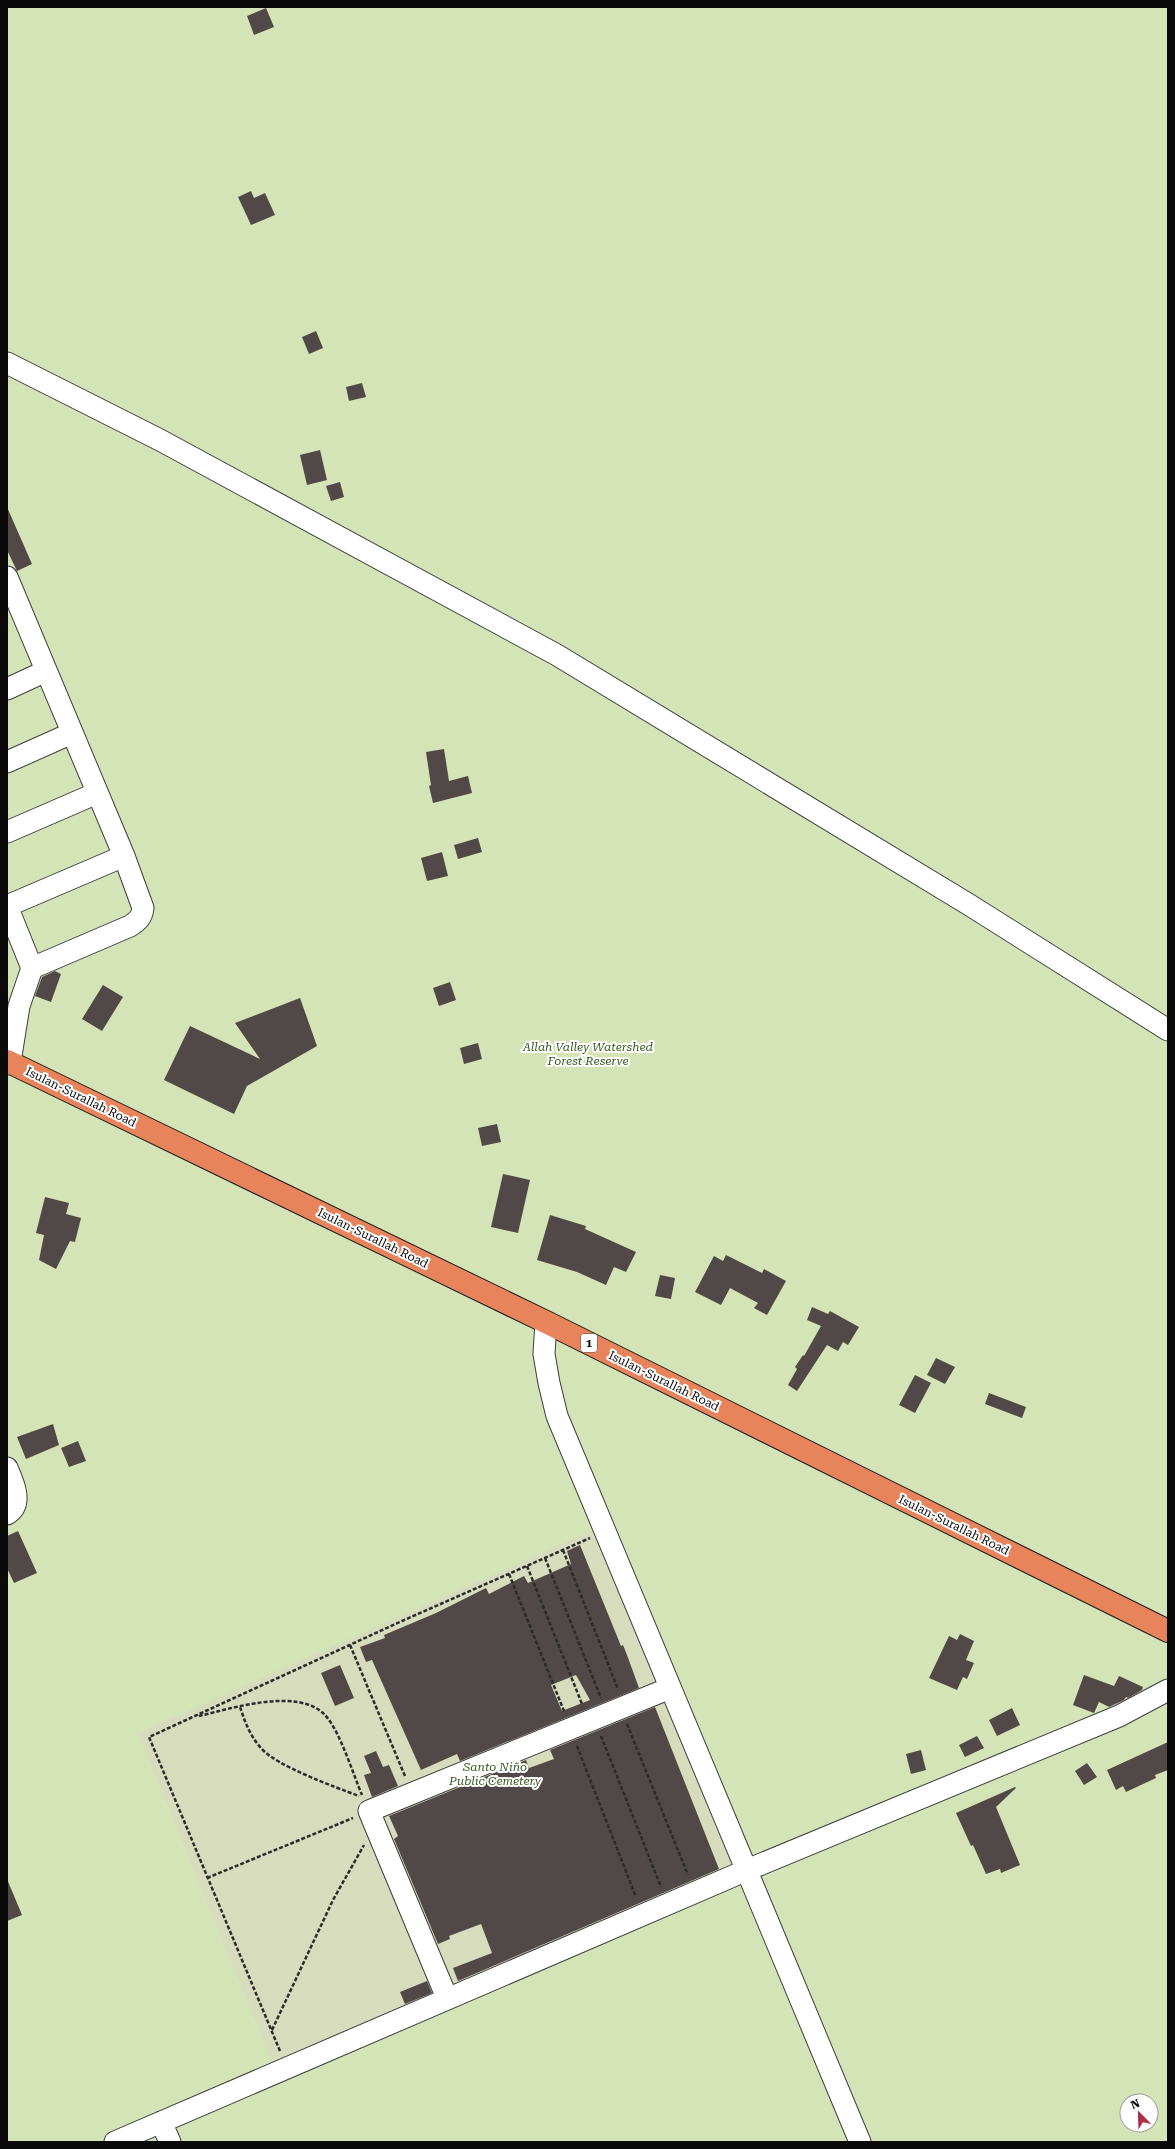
<svg xmlns="http://www.w3.org/2000/svg" width="1175" height="2149" font-family="'Roboto Serif',serif">
	<rect width="100%" height="100%" fill="#fdf6e8"/>
	<path fill="#d5e4b6" fill-rule="evenodd" d="M 7,7 L 1168,7 L 1168,2142 L 7,2142 ZM 1127,2101 L 1151,2101 L 1151,2125 L 1127,2125 Z"/>
	<path fill="#d7dcbd" d="M 595,1529 L 739,1869 L 274,2067 L 138,1733 Z"/>
	<path fill="#514947" fill-rule="evenodd" d="M 266,8 L 274,27 L 254,35 L 247,16 Z
		M 251,191 L 254,198 L 265,193 L 275,215 L 251,225 L 238,197 Z
		M 316,331 L 323,348 L 309,354 L 302,337 Z
		M 362,383 L 366,397 L 349,401 L 346,387 Z
		M 320,450 L 327,480 L 307,485 L 300,455 Z
		M 340,482 L 344,497 L 331,501 L 326,486 Z
		M 7,507 L 32,564 L 17,571 L 7,550 Z
		M 444,749 L 449,781 L 468,776 L 472,793 L 433,803 L 429,786 L 431,785 L 426,752 Z
		M 478,838 L 482,852 L 458,859 L 454,845 Z
		M 442,852 L 448,876 L 427,881 L 421,858 Z
		M 55,971 L 61,974 L 51,1002 L 35,996 L 42,977 Z
		M 450,982 L 456,1000 L 439,1006 L 433,988 Z
		M 103,985 L 123,997 L 102,1031 L 82,1019 Z
		M 300,998 L 317,1046 L 247,1086 L 234,1114 L 164,1080 L 190,1026 L 260,1059 L 235,1023 Z
		M 478,1043 L 482,1059 L 464,1064 L 460,1048 Z
		M 497,1124 L 501,1142 L 482,1146 L 478,1128 Z
		M 503,1174 L 530,1180 L 518,1233 L 491,1227 Z
		M 45,1197 L 69,1203 L 66,1214 L 81,1218 L 75,1242 L 70,1241 L 56,1269 L 39,1260 L 44,1235 L 36,1233 Z
		M 550,1215 L 586,1226 L 585,1229 L 636,1252 L 626,1272 L 614,1267 L 606,1285 L 577,1272 L 537,1260 Z
		M 726,1255 L 762,1273 L 764,1269 L 786,1281 L 767,1315 L 754,1308 L 758,1303 L 730,1288 L 721,1305 L 695,1292 L 714,1256 L 723,1261 Z
		M 660,1275 L 675,1278 L 671,1299 L 655,1296 Z
		M 812,1307 L 828,1314 L 830,1311 L 859,1327 L 848,1345 L 843,1342 L 838,1351 L 827,1345 L 797,1391 L 788,1385 L 797,1369 L 795,1367 L 803,1355 L 804,1356 L 821,1326 L 807,1320 Z
		M 936,1358 L 955,1367 L 945,1384 L 927,1375 Z
		M 915,1375 L 931,1383 L 915,1413 L 899,1405 Z
		M 989,1393 L 1026,1407 L 1022,1418 L 985,1404 Z
		M 53,1424 L 59,1445 L 26,1459 L 17,1437 Z
		M 78,1441 L 86,1461 L 69,1467 L 61,1448 Z
		M 18,1531 L 37,1573 L 14,1583 L 7,1568 L 7,1536 Z
		M 580,1545 L 621,1646 L 623,1645 L 627,1655 L 639,1688 L 460,1761 L 457,1754 L 421,1770 L 372,1660 L 366,1662 L 360,1647 L 385,1638 L 384,1635 L 436,1613 L 486,1588 L 489,1594 L 524,1576 L 528,1583 L 571,1564 L 567,1551 ZM 576,1675 L 590,1700 L 562,1711 L 551,1685 Z
		M 960,1634 L 974,1641 L 966,1660 L 974,1663 L 967,1679 L 963,1677 L 957,1690 L 929,1678 L 949,1636 L 957,1640 Z
		M 340,1665 L 354,1698 L 335,1706 L 321,1673 Z
		M 1084,1675 L 1114,1686 L 1119,1676 L 1143,1687 L 1142,1690 L 1128,1698 L 1126,1697 L 1124,1700 L 1109,1707 L 1099,1702 L 1094,1713 L 1073,1705 Z
		M 655,1707 L 719,1869 L 458,1981 L 453,1968 L 492,1953 L 481,1924 L 449,1936 L 450,1939 L 438,1944 L 394,1839 L 398,1836 L 389,1816 L 526,1760 L 529,1768 L 554,1759 L 550,1750 Z
		M 1012,1708 L 1020,1725 L 997,1736 L 989,1720 Z
		M 977,1736 L 984,1748 L 965,1757 L 959,1745 Z
		M 1168,1742 L 1168,1770 L 1155,1775 L 1156,1778 L 1126,1792 L 1123,1786 L 1116,1790 L 1107,1770 Z
		M 921,1750 L 926,1770 L 911,1774 L 906,1754 Z
		M 376,1751 L 383,1767 L 389,1765 L 398,1786 L 372,1797 L 364,1775 L 371,1773 L 364,1756 Z
		M 1087,1763 L 1097,1777 L 1084,1785 L 1075,1771 Z
		M 1015,1787 L 1016,1788 L 996,1807 L 1020,1865 L 1001,1873 L 1000,1869 L 986,1874 L 973,1845 L 971,1846 L 956,1813 Z
		M 7,1879 L 22,1915 L 7,1921 Z
		M 427,1981 L 432,1993 L 405,2004 L 400,1992 Z"/>
	<g fill="none" stroke-linecap="round" stroke-linejoin="round">
		<g stroke="#3d3d3d" stroke-width="23">
			<path id="minor" d="M 7,363 L 160,440 L 557,655 L 968,904 L 1168,1030
				M 7,577 L 124,856 L 143,908 C 142,917 138,921 130,926 L 32,968
				M 7,689 L 46,671
				M 7,762 L 72,733
				M 7,832 L 97,793
				M 7,906 L 32,968 L 19,1006 L 10,1062 L 7,1064
				M 7,906 L 124,856
				M 546,1322 L 544,1354 L 549,1383 L 557,1416 L 860,2142
				M 7,1468 C 13,1482 24,1504 7,1514
				M 447,1998 L 369,1811 L 670,1688
				M 161,2122 L 170,2142
				M 115,2142 L 747,1870 L 1119,1716 L 1168,1690"/>
		</g>
		<g stroke="#1b1b1b" stroke-width="24">
			<path id="highway" d="M 7,1061 L 546,1322 L 1168,1631"/>
		</g>
		<path stroke="#2c2c2c" stroke-width="2.5" stroke-dasharray="4 2" stroke-linecap="butt" d="M 563,1550 L 618,1689
			M 545,1558 L 601,1698
			M 527,1566 L 582,1704
			M 509,1574 L 564,1711
			M 350,1645 L 405,1776
			M 240,1707 C 245,1722 250,1736 261,1748 C 276,1766 335,1787 359,1796
			M 199,1716 C 233,1708 298,1687 325,1715 C 340,1731 353,1774 362,1795
			M 627,1724 L 688,1875
			M 601,1736 L 661,1887
			M 577,1746 L 636,1897
			M 207,1878 L 353,1818
			M 272,2030 L 333,1900 L 364,1845
			M 280,2051 L 149,1737 L 402,1621 L 590,1538"/>
		<use href="#minor" stroke="#fff" stroke-width="21"/>
		<use href="#highway" stroke="#e8845c" stroke-width="22"/>
	</g>
	<g text-anchor="middle" stroke-width="4" stroke-linejoin="round" paint-order="stroke">
		<rect fill="#fff" stroke="#545454" stroke-width="1" x="581" y="1334" width="16" height="18" rx="3"/>
		<g font-size="11" font-weight="bold" fill="#0a0a0a">
			<text x="589" y="1347">1</text>
		</g>
		<g font-size="12" font-style="italic" fill="#365b21" stroke="#fff">
			<text x="588" y="1051">Allah Valley Watershed<tspan x="588" dy="14">Forest Reserve</tspan></text>
			<text x="495" y="1771">Santo Niño<tspan x="495" dy="14">Public Cemetery</tspan></text>
		</g>
		<g font-size="12" fill="#0a0a0a" stroke="#fff">
			<text transform="translate(81 1097) rotate(26)" y="4">Isulan-Surallah Road</text>
			<text transform="translate(373 1238) rotate(26)" y="4">Isulan-Surallah Road</text>
			<text transform="translate(664 1381) rotate(26)" y="4">Isulan-Surallah Road</text>
			<text transform="translate(954 1525) rotate(26)" y="4">Isulan-Surallah Road</text>
		</g>
	</g>
	<rect width="1175" height="2149" fill="none" stroke="#0a0a0a" stroke-width="16"/>
	<g transform="translate(1139 2113) rotate(337)"><circle r="19" fill="#ffffff" stroke="#9d9d9d"/>
	<path d="M0-3L7 15L0 10L-7 15Z" fill="#ad2f4a"/>
	<text y="-6" font-size="11" font-weight="bold" text-anchor="middle" fill="#0a0a0a">N</text>
	</g>
</svg>
